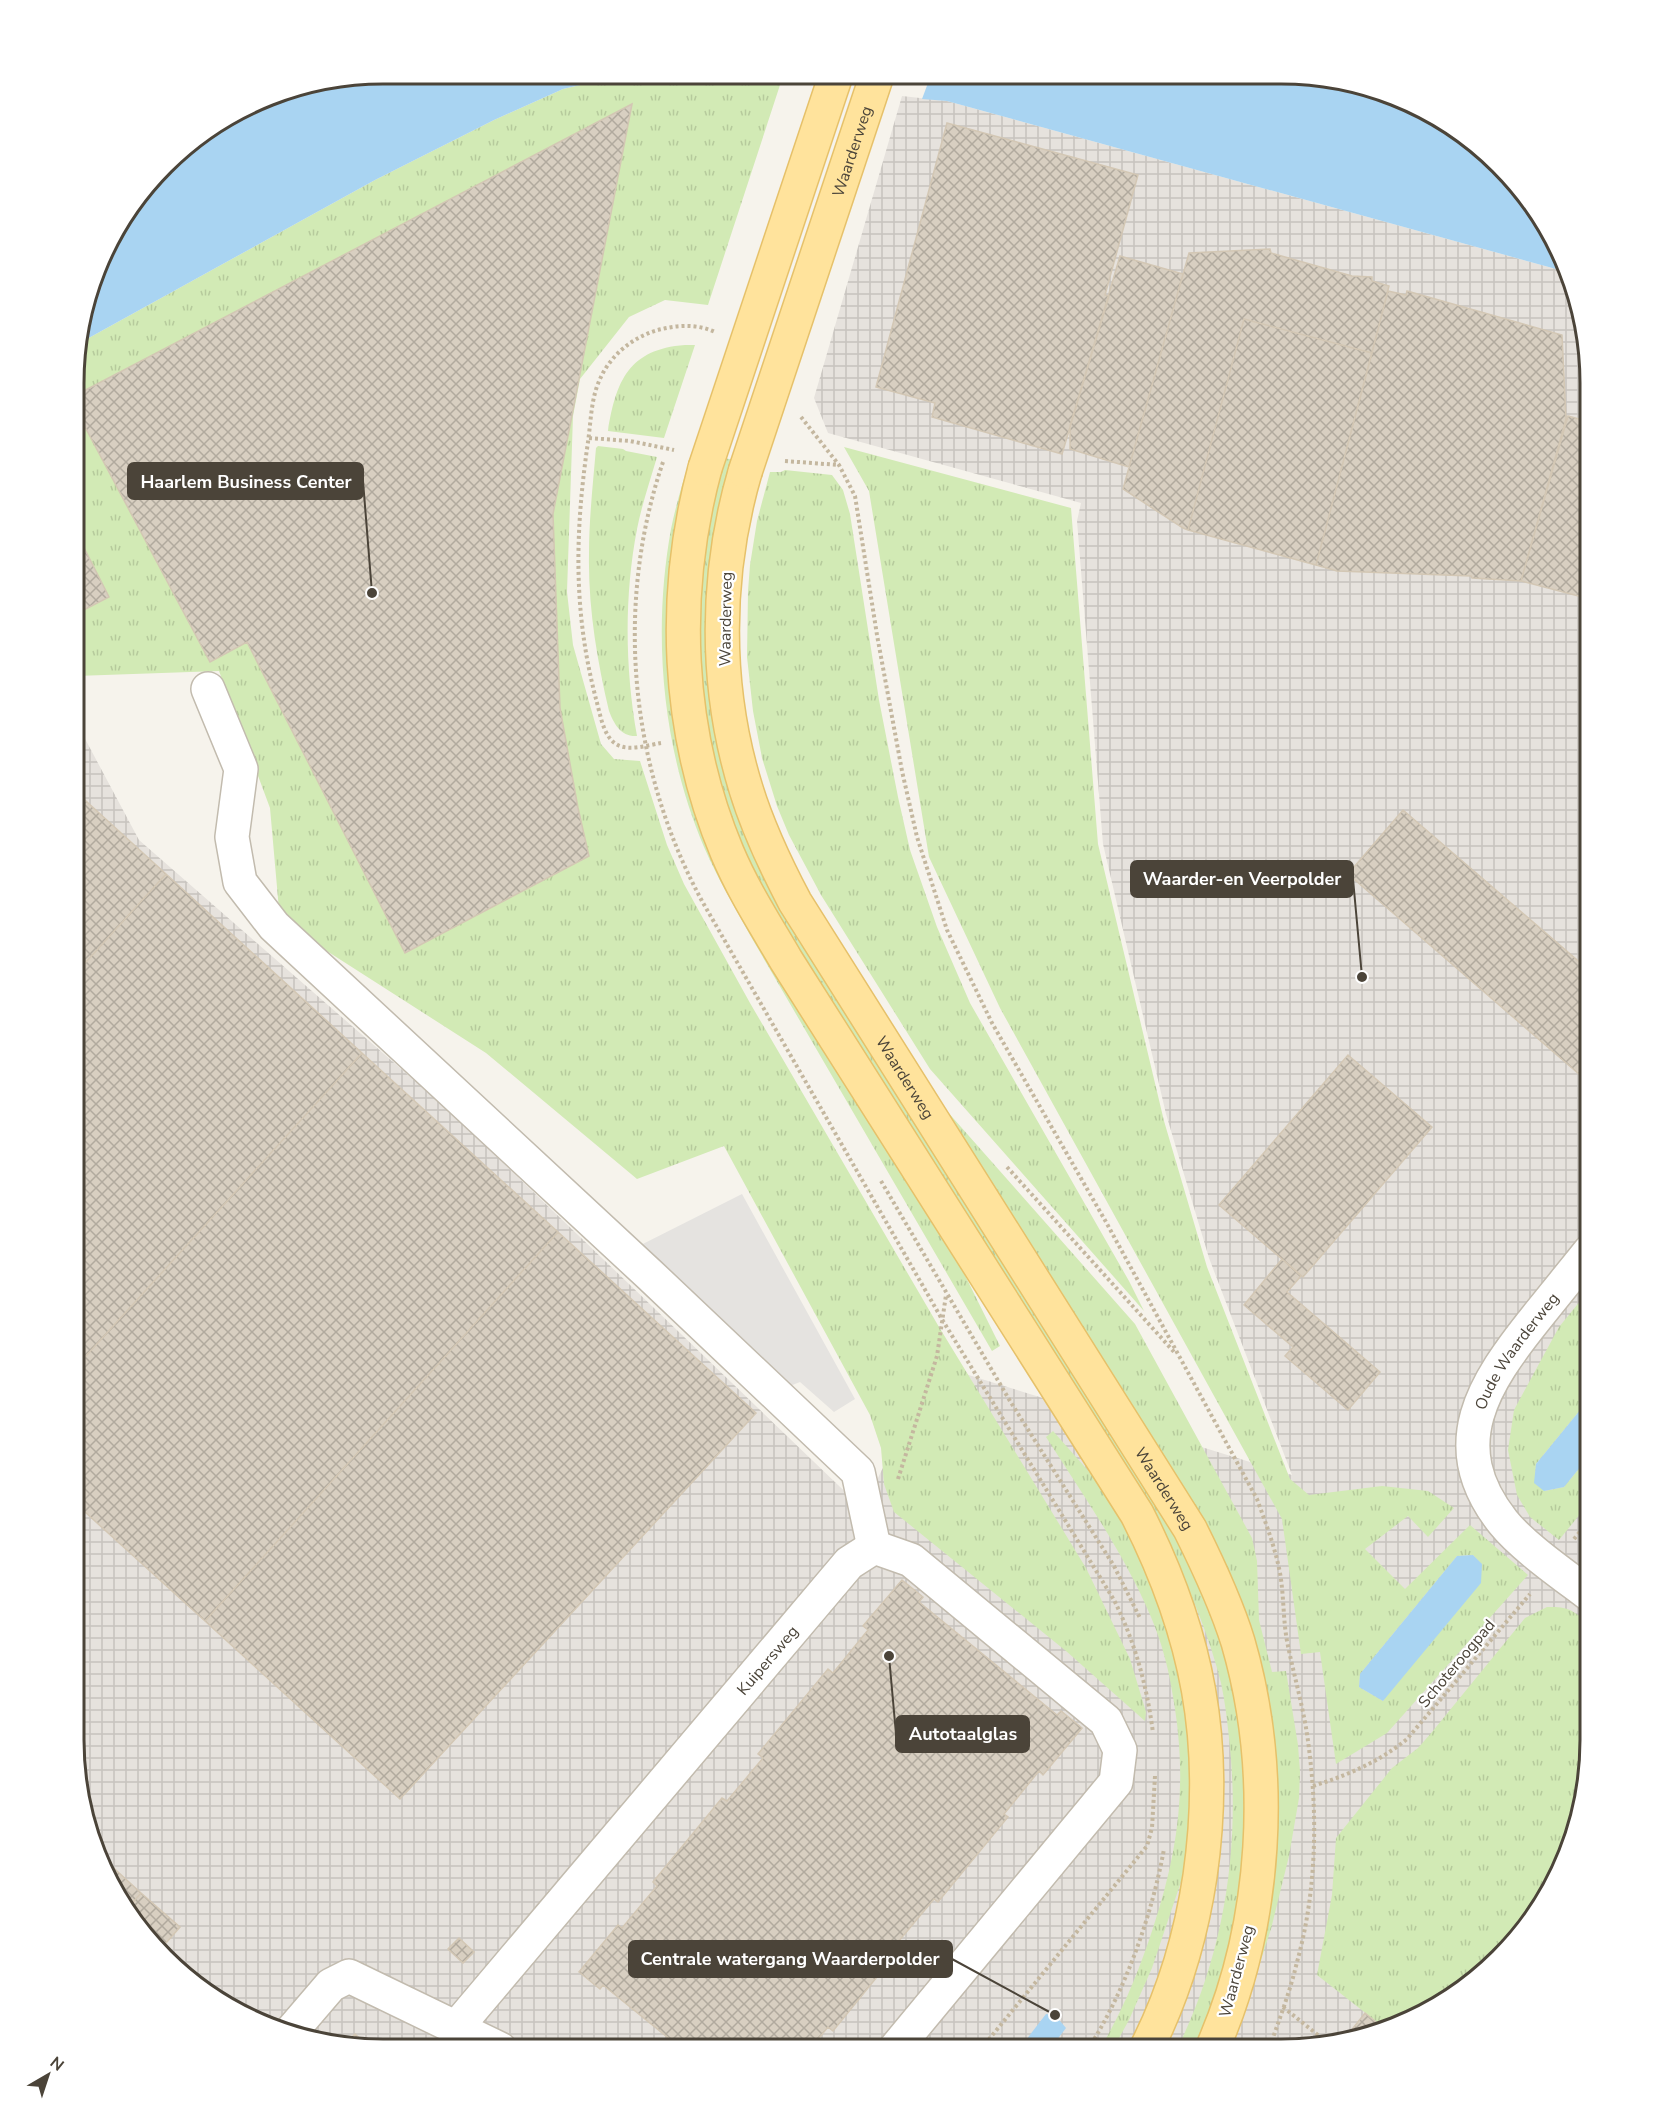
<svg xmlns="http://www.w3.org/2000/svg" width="1664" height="2123" font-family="'Nunito Sans',sans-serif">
	<defs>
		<pattern id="industrial-grid" width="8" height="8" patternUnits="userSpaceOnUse" patternTransform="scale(1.5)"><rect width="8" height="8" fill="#e6e2dd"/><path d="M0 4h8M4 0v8" fill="none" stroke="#c7c3be"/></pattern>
		<pattern id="grass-tufts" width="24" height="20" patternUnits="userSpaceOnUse" patternTransform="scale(1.5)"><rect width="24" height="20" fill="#d2eab5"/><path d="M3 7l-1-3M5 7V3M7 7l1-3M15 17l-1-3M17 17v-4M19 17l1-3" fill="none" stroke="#b6ca9c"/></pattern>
		<pattern id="building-cross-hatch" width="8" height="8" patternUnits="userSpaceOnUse" patternTransform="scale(1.5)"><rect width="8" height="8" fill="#d8cfc1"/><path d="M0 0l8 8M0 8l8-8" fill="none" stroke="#b1aa9e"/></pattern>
	</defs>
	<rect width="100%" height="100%" fill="#f6f3ec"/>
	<path fill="url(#industrial-grid)" d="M 902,96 L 947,101 L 1567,272 L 1580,303 L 1590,383 L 1590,1760 L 1574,1839 L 1538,1912 L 1500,1959 L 1435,2008 L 1361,2039 L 1301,2049 L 363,2049 L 284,2033 L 211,1997 L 151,1944 L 115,1894 L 84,1820 L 74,1740 L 75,720 L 139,840 L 447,1109 L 863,1509 L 933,1364 L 1292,1475 L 1209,1258 L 1166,1114 L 1103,844 L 1077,521 L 1081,503 L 828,433 L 814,398 Z"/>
	<path fill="url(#grass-tufts)" fill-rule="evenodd" d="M 627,74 L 763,75 L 780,85 L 708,305 L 665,300 L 629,317 L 580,379 L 573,416 L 567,592 L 573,645 L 601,744 L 614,759 L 640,761 L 667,845 L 684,884 L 750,1003 L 939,1327 L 1086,1568 L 1130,1659 L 1146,1712 L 1145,1721 L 1066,1651 L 894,1512 L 884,1484 L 881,1448 L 870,1415 L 724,1146 L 637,1179 L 486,1053 L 280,921 L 270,808 L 219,671 L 76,676 L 76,345 L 375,180 L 494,120 L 563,89 Z
		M 685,345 L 695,345 L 664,438 L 608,431 C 616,381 629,349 685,345 Z
		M 598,446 L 623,449 L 626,451 L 657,457 C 650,481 642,504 637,529 C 624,597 625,668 637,736 C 621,737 614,724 609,711 C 597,660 588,607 589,554 C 589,519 593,483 596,448 Z
		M 844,447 L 1071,508 L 1098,844 L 1164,1121 L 1207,1267 L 1290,1479 L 1309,1495 L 1382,1486 L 1428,1491 L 1454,1508 L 1428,1537 L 1408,1516 L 1365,1549 L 1405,1589 L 1470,1525 L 1528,1575 L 1387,1733 L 1336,1764 L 1320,1652 L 1301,1654 L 1282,1519 L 1000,1008 L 929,857 L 869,491 ZM 1473,1555 L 1482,1565 L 1383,1701 L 1359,1687 L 1360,1674 L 1457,1556 Z
		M 691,455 L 698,455 L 686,756 L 947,1239 L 1000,1346 L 992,1351 L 750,935 C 734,906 717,877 704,847 C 662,748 652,634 671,529 C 676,504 684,479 691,455 Z
		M 720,457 L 738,461 L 723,744 L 1140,1467 L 1209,1597 L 1241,1703 L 1249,1824 L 1236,1933 L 1199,2049 L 1177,2049 C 1225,1953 1241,1843 1229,1738 C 1227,1720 1225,1701 1221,1683 C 1210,1639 1193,1597 1173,1555 L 756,884 L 709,759 L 696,602 Z
		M 785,470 L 832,475 L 843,490 L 850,514 L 879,700 L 898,797 L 910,850 L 937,927 L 970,1003 L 1129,1281 L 1144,1311 L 930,1069 L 821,895 L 789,835 L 777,806 L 762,758 L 753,711 L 747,657 L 748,591 L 750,565 L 757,521 L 770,472 L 781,472 Z
		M 923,1084 L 1135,1324 L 1252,1538 L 1257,1561 L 1259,1620 L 1272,1672 L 1286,1671 L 1298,1745 L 1300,1772 L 1299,1798 L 1289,1856 L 1271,1929 L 1232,2049 L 1225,2049 L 1239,2008 L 1254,1661 Z
		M 1590,1289 L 1590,1398 L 1536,1464 L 1535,1483 L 1545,1491 L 1564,1487 L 1590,1455 L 1590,1502 L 1559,1540 L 1530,1517 L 1517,1495 L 1508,1450 L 1514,1410 L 1559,1327 Z
		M 1053,1431 L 1115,1501 L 1160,1592 L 1193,1731 L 1191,1852 L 1152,1968 L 1129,2020 L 1113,2049 L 1100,2049 C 1123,2010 1139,1971 1153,1928 C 1180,1846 1188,1778 1172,1691 C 1168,1666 1161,1641 1151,1617 C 1124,1553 1083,1495 1046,1437 Z
		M 1547,1607 C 1569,1606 1573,1611 1590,1624 L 1590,1760 L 1574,1839 L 1538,1912 L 1500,1959 L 1435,2008 L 1386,2029 L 1317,1975 L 1332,1895 L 1336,1838 L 1392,1768 L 1418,1748 L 1432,1732 L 1525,1618 Z"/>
	<path fill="#e5e3e0" d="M 742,1194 L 855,1399 L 834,1412 L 800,1382 L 767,1395 L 621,1255 Z"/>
	<path fill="#a9d4f2" d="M 383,74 L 627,74 L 563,89 L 494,120 L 375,180 L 76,345 L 115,229 L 179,150 L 283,90 Z
		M 855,75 L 1322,76 L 1399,97 L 1453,126 L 1513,179 L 1549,229 L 1567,272 L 947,101 L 922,99 L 928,83 Z
		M 1590,1398 L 1590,1455 L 1564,1487 L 1544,1491 L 1534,1483 L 1536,1464 Z
		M 1473,1555 L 1482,1564 L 1481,1583 L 1383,1701 L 1359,1687 L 1360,1674 L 1457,1556 Z
		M 1046,2014 L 1055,2015 L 1066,2028 L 1050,2049 L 1019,2049 Z"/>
	<path fill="url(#building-cross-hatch)" stroke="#d3c7b4" stroke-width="1.5" d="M 632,104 L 553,514 L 560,708 L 578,808 L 589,856 L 405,953 L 247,642 L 210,662 L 76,410 L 76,395 Z
		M 947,123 L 1138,175 L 1105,295 L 1109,296 L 1062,454 L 932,417 L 935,403 L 876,387 Z
		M 1270,249 L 1271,253 L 1352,276 L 1372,277 L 1372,281 L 1389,286 L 1372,353 L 1244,319 L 1188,530 L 1183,528 L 1123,489 L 1189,253 Z
		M 1120,256 L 1183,274 L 1129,467 L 1070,449 L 1070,426 Z
		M 1388,291 L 1406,295 L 1407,291 L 1562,335 L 1566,419 L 1521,581 L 1472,578 L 1471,576 L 1337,571 L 1316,565 Z
		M 1244,319 L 1372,353 L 1316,565 L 1188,530 Z
		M 1568,416 L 1590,422 L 1590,599 L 1521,581 Z
		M 76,532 L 109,597 L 76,614 Z
		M 75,791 L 166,874 L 75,974 Z
		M 1403,810 L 1590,971 L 1590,1062 L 1580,1075 L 1348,874 Z
		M 166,874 L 362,1053 L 74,1369 L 75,974 Z
		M 362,1053 L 558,1232 L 205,1621 L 74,1502 L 74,1369 Z
		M 1348,1055 L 1432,1127 L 1303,1277 L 1219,1205 Z
		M 558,1232 L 756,1413 L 400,1799 L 205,1621 Z
		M 1282,1259 L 1301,1276 L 1287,1292 L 1380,1372 L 1348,1410 L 1285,1356 L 1293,1347 L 1244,1305 Z
		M 902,1580 L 923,1597 L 919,1602 L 1057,1715 L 1061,1711 L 1082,1728 L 1043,1775 L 1039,1771 L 1004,1814 L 1008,1817 L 938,1902 L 934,1899 L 898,1942 L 903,1945 L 833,2031 L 828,2027 L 810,2049 L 682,2049 L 603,1985 L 600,1989 L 579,1972 L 618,1925 L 622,1928 L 657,1886 L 653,1882 L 722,1798 L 727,1801 L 763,1758 L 758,1754 L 828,1669 L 833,1673 L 868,1630 L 863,1626 Z
		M 106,1861 L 141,1893 L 126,1910 L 115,1894 L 103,1865 Z
		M 141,1893 L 180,1927 L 159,1951 L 151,1944 L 126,1910 Z
		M 459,1938 L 474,1952 L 463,1963 L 448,1949 Z
		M 1365,2013 L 1384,2029 L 1361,2039 L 1342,2042 Z
		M 355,2034 L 371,2049 L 344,2045 Z"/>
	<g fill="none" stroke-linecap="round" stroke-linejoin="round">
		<g stroke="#c2bbae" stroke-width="36">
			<g id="minor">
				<path d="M 208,689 L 241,769 L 232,837 L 240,882 L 274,926 L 650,1275 L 858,1472 L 874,1547"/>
				<path id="s1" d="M 1590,1595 C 1564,1575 1523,1547 1503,1522 C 1442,1445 1484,1383 1536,1318 C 1554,1296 1572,1273 1590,1251"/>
				<path id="s2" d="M 456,2028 L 849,1563 L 874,1547 L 911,1560 L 1106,1721 L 1120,1750 L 1116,1782 L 895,2049"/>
				<path d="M 289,2034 L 331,1985 L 349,1976 L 500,2049"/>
			</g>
		</g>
		<g stroke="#e6c16a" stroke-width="36">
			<g id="major">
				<path d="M 705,468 C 671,594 676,730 727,852 C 743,890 765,924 786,960 L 1137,1514 C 1198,1634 1219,1743 1200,1876 C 1191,1936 1174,1994 1146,2049"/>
				<path id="s3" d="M 745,472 C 715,575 714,686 746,789 C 758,828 776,866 795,902 L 1190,1529 C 1208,1565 1226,1603 1238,1642 C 1276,1773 1267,1924 1212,2049"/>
			</g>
		</g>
		<path stroke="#c4b79f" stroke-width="4" stroke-dasharray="3 3" stroke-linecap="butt" d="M 801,417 L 839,465 L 855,496 L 877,635 L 902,771 L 917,837 L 947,930 L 992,1023 L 1106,1222 L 1257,1499 C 1266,1524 1275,1547 1280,1573 C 1284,1596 1283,1619 1287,1641 C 1294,1677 1305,1712 1309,1749 C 1318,1819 1316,1894 1297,1962 C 1290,1992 1279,2020 1269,2049
			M 589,438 L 630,441 L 674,450
			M 785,461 L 839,465
			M 663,462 C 614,606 630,768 702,901 L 943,1321 L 1114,1600 C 1135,1642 1147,1686 1153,1733
			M 661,743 C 648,745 628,752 616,744 C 603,736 600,713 596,699 C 573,611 575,531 588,442 C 591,421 591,398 600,379 C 611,354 635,335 662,329 C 679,325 698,324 715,332
			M 1007,1167 L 1175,1353
			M 881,1181 L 1010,1401 L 1114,1566 L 1140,1618
			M 898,1479 L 937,1356 L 946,1295
			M 1574,1539 L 1590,1520
			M 1313,1786 C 1348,1775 1379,1762 1407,1739 L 1530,1594
			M 1283,2007 L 1329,2044
			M 981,2049 L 1147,1846 L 1152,1828 L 1155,1776
			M 1088,2049 C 1125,1992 1152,1915 1164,1849"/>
		<use href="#minor" stroke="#fff" stroke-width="33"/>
		<use href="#major" stroke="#ffe39c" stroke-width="33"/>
		<g stroke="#e6c16a" stroke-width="36" stroke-linecap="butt">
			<g id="major-bridge">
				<path d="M 705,468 L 836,75"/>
				<path id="s4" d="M 745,472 L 877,75"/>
			</g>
		</g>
		<use href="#major-bridge" stroke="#ffe39c" stroke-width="33"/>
	</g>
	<g text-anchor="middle" stroke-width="4.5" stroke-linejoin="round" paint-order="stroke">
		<g font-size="16" fill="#4b4439" stroke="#fff">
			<text dy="6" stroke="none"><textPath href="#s4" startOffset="338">Waarderweg</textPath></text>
			<text transform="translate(725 619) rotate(-89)" y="6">Waarderweg</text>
			<text dy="6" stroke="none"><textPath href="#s3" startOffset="652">Waarderweg</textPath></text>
			<text dy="6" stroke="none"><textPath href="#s1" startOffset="304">Oude Waarderweg</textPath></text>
			<text dy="6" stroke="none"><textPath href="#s3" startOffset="1138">Waarderweg</textPath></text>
			<text dy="6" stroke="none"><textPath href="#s2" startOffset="482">Kuipersweg</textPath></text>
			<text transform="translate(1456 1663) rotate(-50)" y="6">Schoteroogpad</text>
			<text transform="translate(1236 1971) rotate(-75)" y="6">Waarderweg</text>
		</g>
	</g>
	<path d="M0 0H1664V2123H0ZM383 84H1281A299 299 0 0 1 1580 383V1740A299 299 0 0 1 1281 2039H383A299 299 0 0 1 84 1740V383A299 299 0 0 1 383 84Z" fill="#fff" fill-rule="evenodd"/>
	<path fill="none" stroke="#4b4439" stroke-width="3" d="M383 84H1281A299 299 0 0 1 1580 383V1740A299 299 0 0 1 1281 2039H383A299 299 0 0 1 84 1740V383A299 299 0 0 1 383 84Z"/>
	<path fill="none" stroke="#4b4439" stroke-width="2" d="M372 593L363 481M1362 977L1353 879M889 1656L896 1734M1055 2015L952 1959"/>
	<g fill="#4b4439" stroke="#fff" stroke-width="2">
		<circle cx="372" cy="593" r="6"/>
		<circle cx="1362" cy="977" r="6"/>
		<circle cx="889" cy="1656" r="6"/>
		<circle cx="1055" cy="2015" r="6"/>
	</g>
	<g fill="#4b4439" stroke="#4b4439" stroke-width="2">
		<rect x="128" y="463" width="235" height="36" rx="6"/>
		<rect x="1131" y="861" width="222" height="36" rx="6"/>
		<rect x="896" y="1716" width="133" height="36" rx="6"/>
		<rect x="629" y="1941" width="323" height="36" rx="6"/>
	</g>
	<g font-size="18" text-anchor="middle" font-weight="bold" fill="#fff">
		<text x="246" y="488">Haarlem Business Center</text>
		<text x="1242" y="885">Waarder-en Veerpolder</text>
		<text x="963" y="1740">Autotaalglas</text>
		<text x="790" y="1965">Centrale watergang Waarderpolder</text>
	</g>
	<g transform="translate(48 2075) rotate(39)" stroke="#ffffff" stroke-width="4.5" paint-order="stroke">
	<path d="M0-4.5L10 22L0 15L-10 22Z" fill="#4b4439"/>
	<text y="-9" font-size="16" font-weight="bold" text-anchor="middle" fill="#4b4439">N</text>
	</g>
</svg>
